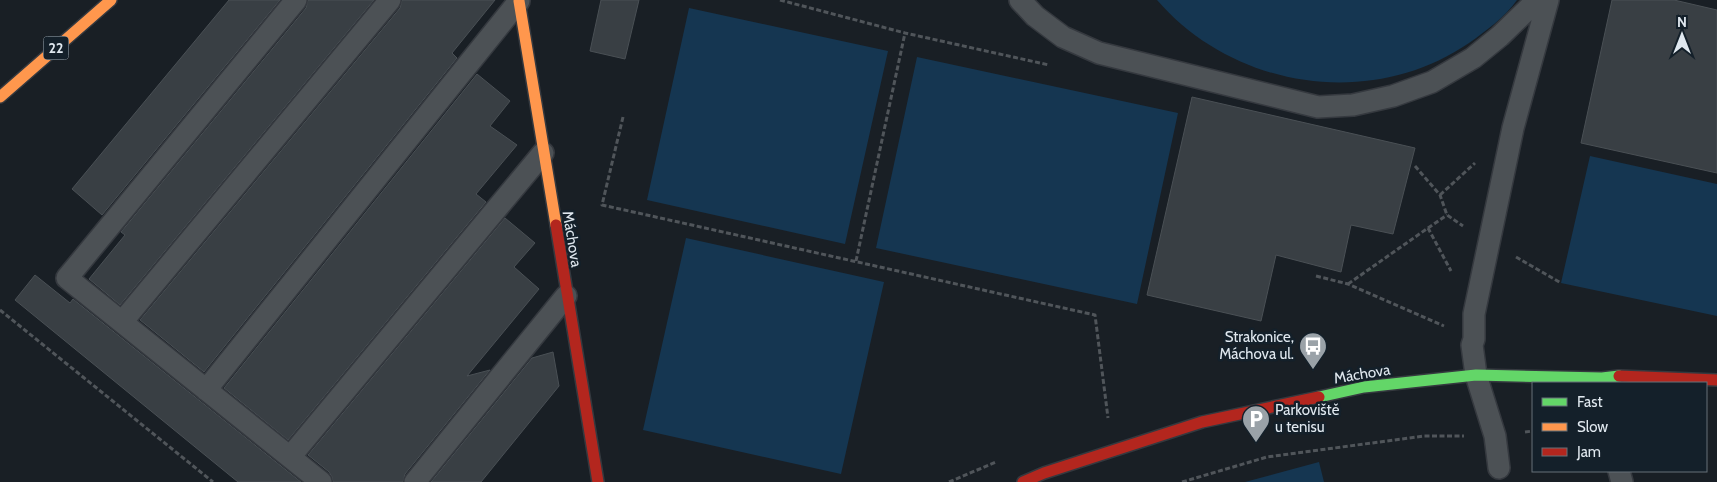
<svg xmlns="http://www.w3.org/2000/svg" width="1717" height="482" font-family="Cabin,sans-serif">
	<rect width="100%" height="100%" fill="#191f25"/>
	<path fill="#153651" d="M 1157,0 L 1517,0 C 1505,17 1486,31 1469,43 C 1371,110 1234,89 1157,0 Z
		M 689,8 L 888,51 L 845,244 L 647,200 Z
		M 917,57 L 1178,113 L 1137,304 L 876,248 Z
		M 1590,156 L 1717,184 L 1717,316 L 1561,283 Z
		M 686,238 L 884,282 L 841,474 L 643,430 Z
		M 1319,462 L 1324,482 L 1245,482 Z"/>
	<path fill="#393f44" stroke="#4a5055" d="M 229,0 L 280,0 L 102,215 L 72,189 Z
		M 308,0 L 374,0 L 120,305 L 89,279 L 125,235 L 121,232 L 306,8 Z
		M 402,0 L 495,0 L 452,53 L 457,58 L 204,372 L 140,320 L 400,8 Z
		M 601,0 L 639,0 L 625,59 L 590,51 Z
		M 1612,0 L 1674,0 L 1717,10 L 1717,173 L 1581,143 Z
		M 477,74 L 510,101 L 490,126 L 517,145 L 476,194 L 486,202 L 288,440 L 224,388 Z
		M 1192,97 L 1415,148 L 1393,234 L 1351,225 L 1341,272 L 1276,255 L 1261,321 L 1147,295 Z
		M 505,218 L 535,243 L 514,267 L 539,289 L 467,376 L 490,370 L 405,474 L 403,482 L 333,482 L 332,477 L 329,472 L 308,455 Z
		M 35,275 L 70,303 L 73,299 L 301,482 L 238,482 L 15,300 Z
		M 553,352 L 559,386 L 481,482 L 431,482 L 532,358 Z"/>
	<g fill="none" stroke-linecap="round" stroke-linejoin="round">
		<g stroke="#35393f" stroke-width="24">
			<path id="lane" d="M 296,0 L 67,278 L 321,482
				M 1020,0 L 1035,16 L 1063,37 L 1099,53 L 1318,107 L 1353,105 L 1393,96 L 1432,82 L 1473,58 L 1500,36 L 1530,7 L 1534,0
				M 122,322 L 390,0
				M 206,390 L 519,1
				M 290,457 L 543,153
				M 1499,468 L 1495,436 L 1476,375 L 1472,345 L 1474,339 L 1474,314 L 1513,128 L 1548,0
				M 1619,471 L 1622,482
				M 415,482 L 566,296"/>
		</g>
		<g stroke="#35393f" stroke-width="14">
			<path id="fast" d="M 1319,397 L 1364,387 L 1476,375 L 1602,378 L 1619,376"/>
		</g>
		<g stroke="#35393f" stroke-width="14">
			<path id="slow" d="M 519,1 L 556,225
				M 0,97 L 111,0"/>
		</g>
		<g stroke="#35393f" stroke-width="14">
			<path id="jam" d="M 556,225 L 598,482
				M 1619,376 L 1717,380
				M 1023,482 L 1044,473 L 1202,422 L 1319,397"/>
		</g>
		<path stroke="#50555a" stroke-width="3" stroke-dasharray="5 2.5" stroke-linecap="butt" d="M 780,0 L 905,33 L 1049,65
			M 623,117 L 602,205 L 1095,315 L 1108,418
			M 1415,166 L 1440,195 L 1447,215 L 1463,226
			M 1440,195 L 1475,163
			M 1428,228 L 1447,215
			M 1516,257 L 1561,283
			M 856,261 L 905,33
			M 1316,276 L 1348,284 L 1444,326
			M 1348,284 L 1428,228 L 1451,271
			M 0,310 L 213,482
			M 1525,432 L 1533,431
			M 949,482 L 996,462
			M 1182,482 L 1267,457 L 1424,436 L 1464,436"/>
		<use href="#lane" stroke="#4c5155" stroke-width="21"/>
		<use href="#fast" stroke="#63d668" stroke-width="11"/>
		<use href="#slow" stroke="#ff974d" stroke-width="11"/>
		<use href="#jam" stroke="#b3261e" stroke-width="11"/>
	</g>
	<defs>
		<g id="bus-pin" transform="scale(1.4375)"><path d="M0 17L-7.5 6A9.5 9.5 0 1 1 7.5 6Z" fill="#9aa2a8" stroke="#14202a"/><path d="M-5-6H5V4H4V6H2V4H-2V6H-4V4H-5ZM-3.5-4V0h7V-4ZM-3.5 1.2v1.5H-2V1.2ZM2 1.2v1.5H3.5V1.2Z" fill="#fff"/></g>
		<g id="parking-pin" transform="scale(1.4375)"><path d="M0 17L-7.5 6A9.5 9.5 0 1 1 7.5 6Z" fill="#9aa2a8" stroke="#14202a"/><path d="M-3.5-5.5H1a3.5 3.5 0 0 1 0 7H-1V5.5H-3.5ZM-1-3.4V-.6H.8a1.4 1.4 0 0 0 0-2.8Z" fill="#fff"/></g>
	</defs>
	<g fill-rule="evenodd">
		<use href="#bus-pin" x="1313" y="346"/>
		<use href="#parking-pin" x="1256" y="419"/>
	</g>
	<g text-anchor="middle" stroke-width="5" stroke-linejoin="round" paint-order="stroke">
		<rect fill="#14202a" stroke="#a3acb4" stroke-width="1" x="43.5" y="36.5" width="25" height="23" rx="4"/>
		<g font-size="14" font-weight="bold" fill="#e0e8ef">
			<text x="56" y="53">22</text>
		</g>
		<g font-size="15" fill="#e0e8ef" stroke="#14202a">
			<text transform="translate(572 239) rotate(81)" y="5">Máchova</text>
			<text transform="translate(1362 374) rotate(-9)" y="5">Máchova</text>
		</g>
		<g font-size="15" fill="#e0e8ef" stroke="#14202a" text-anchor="end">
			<text x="1294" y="342">Strakonice,<tspan x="1294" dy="17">Máchova ul.</tspan></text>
			<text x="1275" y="415" text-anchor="start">Parkoviště<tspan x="1275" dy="17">u tenisu</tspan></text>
		</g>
	</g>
	<rect x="1532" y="382" width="175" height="90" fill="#14202a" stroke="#667079"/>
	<rect x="1542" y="398" width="25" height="8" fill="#63d668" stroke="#667079"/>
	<text x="1577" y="407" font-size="15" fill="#e0e8ef">Fast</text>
	<rect x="1542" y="423" width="25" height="8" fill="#ff974d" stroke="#667079"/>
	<text x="1577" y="432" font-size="15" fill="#e0e8ef">Slow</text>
	<rect x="1542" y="448" width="25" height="8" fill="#b3261e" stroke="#667079"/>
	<text x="1577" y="457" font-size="15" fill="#e0e8ef">Jam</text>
	<g transform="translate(1682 35)" stroke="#14202a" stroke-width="4" paint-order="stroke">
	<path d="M0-4L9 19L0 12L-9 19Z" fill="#e0e8ef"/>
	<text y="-8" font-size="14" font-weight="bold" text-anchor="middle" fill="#e0e8ef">N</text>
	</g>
</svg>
